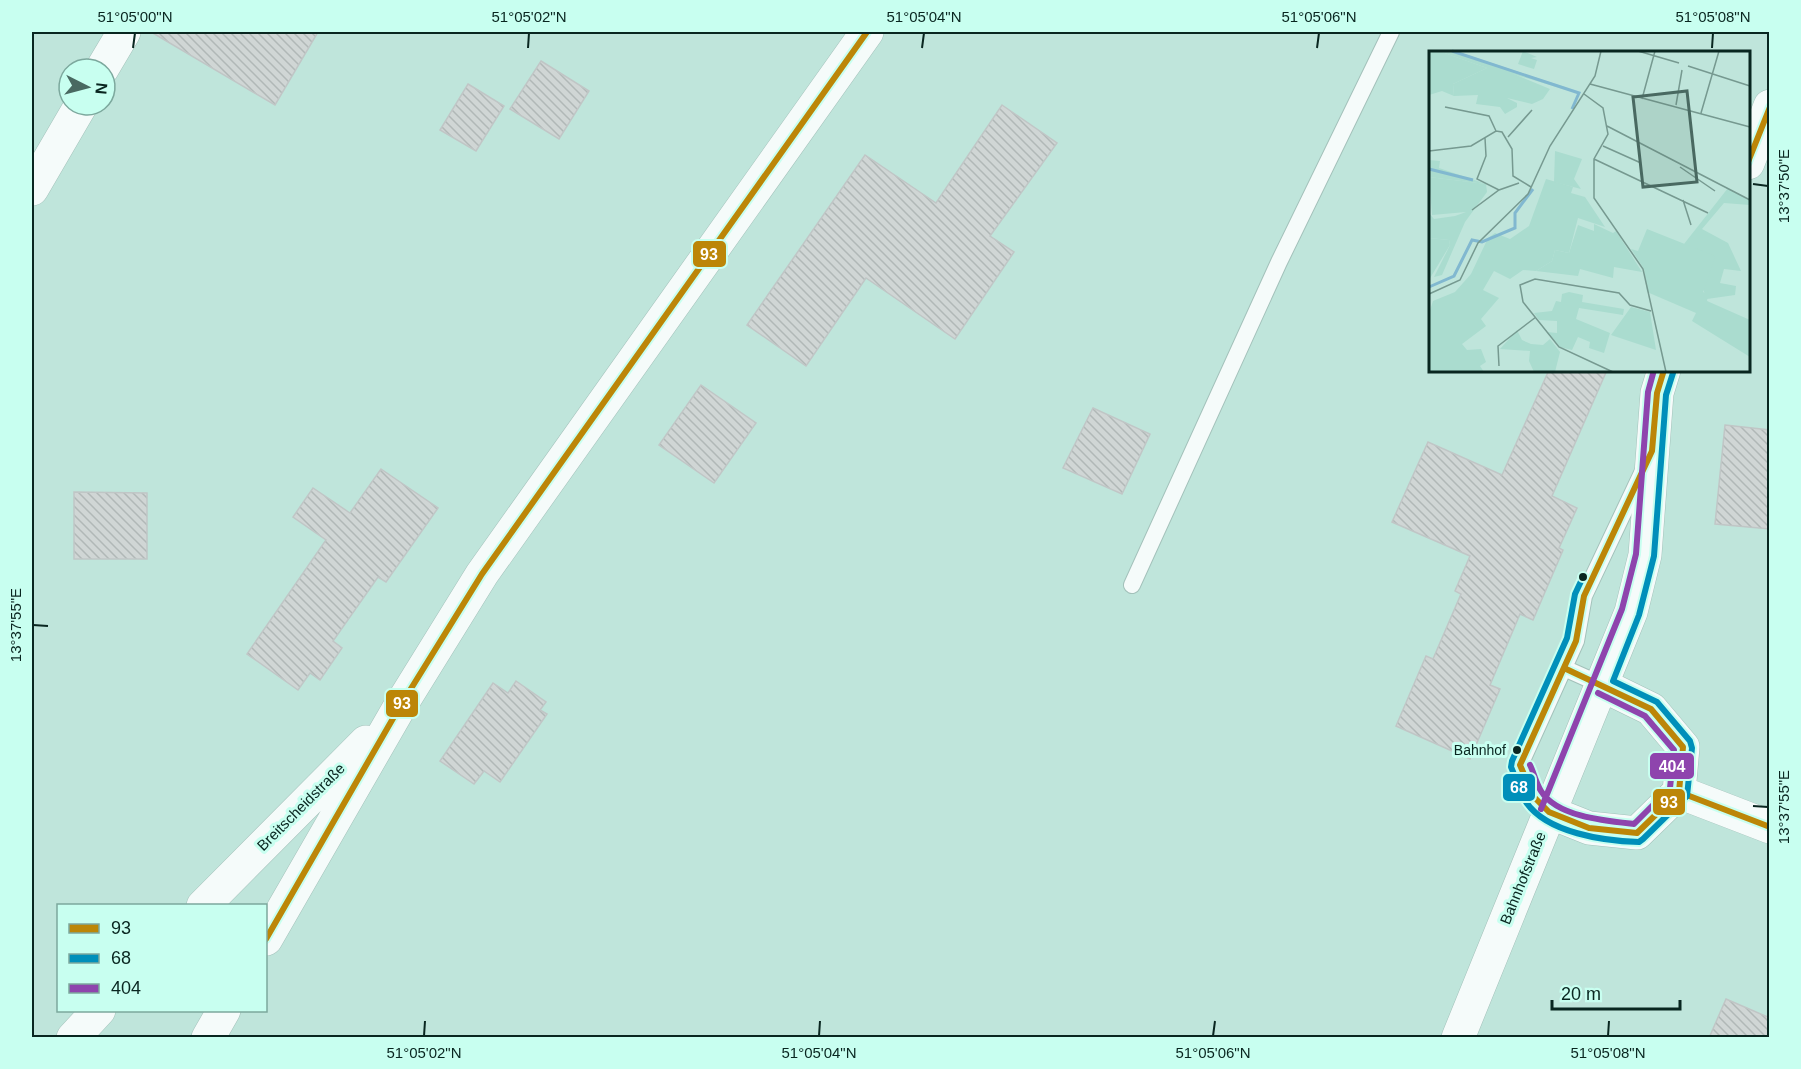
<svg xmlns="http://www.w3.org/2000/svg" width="1801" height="1069" font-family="Helvetica,sans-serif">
	<defs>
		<pattern id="building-back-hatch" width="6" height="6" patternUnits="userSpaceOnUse" patternTransform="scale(1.5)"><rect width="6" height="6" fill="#d0d6d5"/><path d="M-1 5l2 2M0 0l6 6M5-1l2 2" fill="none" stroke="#b1b8b7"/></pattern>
	</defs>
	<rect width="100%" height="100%" fill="#bfe5db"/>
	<path fill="url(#building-back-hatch)" stroke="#c0c6c6" stroke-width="1.5" d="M 151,32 L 318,32 L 275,105 Z
		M 541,61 L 589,91 L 559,139 L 510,109 Z
		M 468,84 L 504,106 L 476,151 L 440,130 Z
		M 1002,105 L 1057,143 L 990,236 L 1014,252 L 955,339 L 866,278 L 806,366 L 747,325 L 865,155 L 936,203 Z
		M 1549,370 L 1607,370 L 1552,496 L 1577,508 L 1559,548 L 1563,550 L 1533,620 L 1520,614 L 1490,685 L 1500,689 L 1470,759 L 1396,726 L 1426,656 L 1433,659 L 1461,594 L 1455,591 L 1470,556 L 1392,522 L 1428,442 L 1502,475 Z
		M 701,385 L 756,423 L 714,483 L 659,445 Z
		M 1093,408 L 1150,434 L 1122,494 L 1063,468 Z
		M 1725,425 L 1770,430 L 1770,529 L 1715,524 Z
		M 381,469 L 438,508 L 386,582 L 378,577 L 333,641 L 342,648 L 320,680 L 310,673 L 298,690 L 247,654 L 326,540 L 293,517 L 313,488 L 350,513 Z
		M 74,492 L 147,493 L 147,559 L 74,559 Z
		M 516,681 L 546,702 L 540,710 L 547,714 L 500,782 L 484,771 L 474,784 L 440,761 L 493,683 L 508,693 Z
		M 1726,999 L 1770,1018 L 1770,1038 L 1709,1038 Z"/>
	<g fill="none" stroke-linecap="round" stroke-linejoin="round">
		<g stroke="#a3c1ba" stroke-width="18">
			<path id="lane" d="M 1132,585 L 1279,262 L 1391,32
				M 1564,668 L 1602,685
				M 1549,812 L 1534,797 L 1520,765 L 1576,641 L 1584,596 L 1643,471"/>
		</g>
		<g stroke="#a3c1ba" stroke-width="34">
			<path id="street" d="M 102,69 L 124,32
				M 1748,163 L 1770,106
				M 32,189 L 81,105
				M 1679,792 L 1770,827
				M 1549,812 L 1589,828 L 1637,833 L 1679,792 L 1683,747 L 1651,709 L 1602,685
				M 203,906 L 366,742
				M 266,939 L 399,708 L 482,574 L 867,32
				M 73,1038 L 99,1010
				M 208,1038 L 224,1010
				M 1458,1038 L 1631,612 L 1645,555 L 1657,393 L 1664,370"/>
		</g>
		<use href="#lane" stroke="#f5fbfa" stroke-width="16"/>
		<use href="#street" stroke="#f5fbfa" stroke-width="33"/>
		<g stroke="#c8fff0" stroke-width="10">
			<path id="bus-1" d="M 1748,162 L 1770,107
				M 1564,668 L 1651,709 L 1683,747 L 1679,792 L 1637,833 L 1589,828 L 1549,812 L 1534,797 L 1520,765 L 1576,641 L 1584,596 L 1652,451 L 1657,393 L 1664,370
				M 1679,792 L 1770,827
				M 266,939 L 399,708 L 482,574 L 867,32"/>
		</g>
		<g stroke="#c8fff0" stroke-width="10">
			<path id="bus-2" d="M 1583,577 L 1575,594 L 1567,638 L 1512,761 L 1511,767 C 1516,778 1520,792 1526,802 C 1547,833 1604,841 1639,842 L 1643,839 L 1687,796 L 1692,748 L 1690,741 L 1657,702 L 1613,681 L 1639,615 L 1654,556 L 1666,395 L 1673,373"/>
		</g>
		<g stroke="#c8fff0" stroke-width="10">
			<path id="bus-3" d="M 1530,765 C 1534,773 1536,783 1541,791 C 1557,817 1606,821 1634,824 L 1670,788 L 1674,750 L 1645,716 L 1598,693
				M 1541,809 L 1622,609 L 1636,554 L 1648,392 L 1654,370"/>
		</g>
		<use href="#bus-1" stroke="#bc8608" stroke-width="6"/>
		<use href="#bus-2" stroke="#008fba" stroke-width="6"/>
		<use href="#bus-3" stroke="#8e44ad" stroke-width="6"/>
	</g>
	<path fill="none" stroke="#092620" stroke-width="2" d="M 133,48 L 135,33M 528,48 L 529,33M 922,48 L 924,33M 1317,48 L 1319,33M 1712,48 L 1713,33M 1753,184 L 1768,186M 33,625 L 48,626M 1753,806 L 1768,807M 424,1036 L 425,1021M 819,1036 L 820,1021M 1213,1036 L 1215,1021M 1608,1036 L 1609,1021"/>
	<g fill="#092620" stroke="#c8fff0" stroke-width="2">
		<circle cx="1583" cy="577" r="5"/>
		<circle cx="1517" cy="750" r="5"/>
	</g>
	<g text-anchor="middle" stroke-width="6" stroke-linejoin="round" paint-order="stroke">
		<g font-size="14" fill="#092620" stroke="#c8fff0" text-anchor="end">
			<text x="1506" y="755">Bahnhof</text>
		</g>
		<g font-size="15" fill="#092620" stroke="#c8fff0">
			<text transform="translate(301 807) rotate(-45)" y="5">Breitscheidstraße</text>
			<text transform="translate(1523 878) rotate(-68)" y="5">Bahnhofstraße</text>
		</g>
	</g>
	<g transform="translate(1429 51)">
		<rect width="321" height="321" fill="#bfe5db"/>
		<path d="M 10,0 L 26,0 L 90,21 L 85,23 L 121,38 L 114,48 L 103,53 L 78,47 L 88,52 L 88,56 L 76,63 L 71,56 L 47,53 L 49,44 L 25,45 L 24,33 L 58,17 ZM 94,0 L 108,6 L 102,7 L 108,9 L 105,18 L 89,13 ZM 140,241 L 154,244 L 153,251 L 195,258 L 194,264 L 150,257 L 147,268 L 181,282 L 175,302 L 160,297 L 161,291 L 149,286 L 143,299 L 131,296 L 118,281 L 128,282 L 128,270 L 110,269 L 105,262 L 123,260 L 127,250 L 132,251 L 133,243 ZM 202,256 L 221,261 L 227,299 L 182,284 Z" fill="#aadccf"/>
		<path d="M 0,0 L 10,0 L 58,17 L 24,33 L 25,45 L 13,40 L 0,44 ZM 90,21 L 136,36 L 137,39 L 84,23 ZM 0,109 L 11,110 L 10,117 L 57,133 L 0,126 ZM 117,128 L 144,136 L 142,142 L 156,146 L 176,176 L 149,167 L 140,202 L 126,199 L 123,210 L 107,220 L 94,219 L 81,228 L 65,220 L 54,239 L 70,247 L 52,268 L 57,275 L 33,293 L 38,299 L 52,298 L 57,311 L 51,315 L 55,321 L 0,321 L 0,262 L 4,250 L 26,241 L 42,223 L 59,187 L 66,182 L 81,188 L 100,175 ZM 299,137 L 321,149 L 321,154 L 295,152 L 273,178 L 299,192 L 312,220 L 295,218 L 291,232 L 307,235 L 306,244 L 278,248 L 255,193 ZM 0,187 L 20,189 L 21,194 L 0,229 ZM 88,279 L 93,289 L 102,293 L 114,294 L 121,288 L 131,301 L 126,321 L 105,321 L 100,310 L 101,300 L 71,298 Z" fill="#aadccf"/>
		<path d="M 126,100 L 153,108 L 145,128 L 152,138 L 125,131 ZM 0,126 L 57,133 L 58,141 L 36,171 L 13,224 L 5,226 L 21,194 L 20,189 L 0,187 L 0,162 L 5,168 L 26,165 L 37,161 L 3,164 ZM 165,173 L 184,182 L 187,180 L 213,221 L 185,216 L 184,227 L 151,218 L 149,225 L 107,220 L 123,210 L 126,199 L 140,202 L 149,174 L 165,180 ZM 218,178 L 286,205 L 274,241 L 279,243 L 278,250 L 321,269 L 321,306 L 263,270 L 267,262 L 218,241 L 215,218 L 202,198 L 209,200 Z" fill="#aadccf"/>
		<path fill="none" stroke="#81b8d0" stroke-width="3" d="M 23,0 L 150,42 L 143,58M 0,118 L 44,129M 0,236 L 25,225 L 43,189 L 53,191 L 86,177 L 86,162 L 104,138"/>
		<path fill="none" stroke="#769990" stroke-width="1.5" d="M 209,0 L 250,12M 259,15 L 321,35M 161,33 L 321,76M 155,43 L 174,57 L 179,83 L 165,108 L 165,147 L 214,218 L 237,321M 213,48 L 226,0M 247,54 L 253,19M 16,56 L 60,65 L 67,80M 272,62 L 290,0M 178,75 L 321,149M 79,86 L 103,59M 56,87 L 57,105 L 48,128 L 70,139M 174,95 L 212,112M 0,100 L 42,95 L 67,80 L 73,81 L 83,98 L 84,125 L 102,136M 165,108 L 279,162M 251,116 L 286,140M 254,149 L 262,174M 43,159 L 70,139 L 90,132M 0,243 L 31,229 L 49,192 L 99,143 L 121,95 L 166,25 L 172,0M 70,315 L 69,295 L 107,266M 184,321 L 130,296 L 94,251 L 91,234 L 106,228 L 190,242 L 201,254 L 222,260"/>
		<path fill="#496961" fill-opacity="0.15" stroke="#496961" stroke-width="3" d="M 258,40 L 268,131 L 214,136 L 204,46 Z"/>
		<rect width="321" height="321" fill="none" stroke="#092620" stroke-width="3"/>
	</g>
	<g stroke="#c8fff0" stroke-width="2">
		<rect x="692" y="240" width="35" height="28" rx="6" fill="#bc8608"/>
		<rect x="385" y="689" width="34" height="29" rx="6" fill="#bc8608"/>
		<rect x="1649" y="752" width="46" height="28" rx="6" fill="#8e44ad"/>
		<rect x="1502" y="773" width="34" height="29" rx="6" fill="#008fba"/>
		<rect x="1652" y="788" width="34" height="28" rx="6" fill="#bc8608"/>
	</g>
	<g font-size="16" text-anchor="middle" font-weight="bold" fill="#fff">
		<text x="709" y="260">93</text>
		<text x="402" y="709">93</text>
		<text x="1672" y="772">404</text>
		<text x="1519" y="793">68</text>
		<text x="1669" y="808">93</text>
	</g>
	<rect width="1801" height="1069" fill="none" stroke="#c8fff0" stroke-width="66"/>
	<rect x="57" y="904" width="210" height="108" fill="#c8fff0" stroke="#7ca89d" stroke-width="1.5"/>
	<rect x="69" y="924" width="30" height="9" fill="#bc8608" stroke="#7ca89d" stroke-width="1.5"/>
	<text x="111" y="934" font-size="18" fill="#092620">93</text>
	<rect x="69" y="954" width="30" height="9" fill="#008fba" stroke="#7ca89d" stroke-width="1.5"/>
	<text x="111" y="964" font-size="18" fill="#092620">68</text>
	<rect x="69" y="984" width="30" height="9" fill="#8e44ad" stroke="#7ca89d" stroke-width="1.5"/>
	<text x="111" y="994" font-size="18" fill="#092620">404</text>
	<g transform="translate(87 87) rotate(96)"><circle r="28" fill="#c8fff0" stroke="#7ca89d" stroke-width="1.5"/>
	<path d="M0-4.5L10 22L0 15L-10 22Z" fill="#496961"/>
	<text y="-9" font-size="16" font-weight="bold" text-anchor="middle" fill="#092620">N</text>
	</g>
	<path d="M1552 1000v9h128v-9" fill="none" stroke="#092620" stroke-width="3"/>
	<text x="1561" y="1000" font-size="18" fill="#092620" stroke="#c8fff0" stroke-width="4.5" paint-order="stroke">20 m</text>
	<rect x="33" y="33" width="1735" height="1003" fill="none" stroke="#092620" stroke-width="2"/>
	<g font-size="15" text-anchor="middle" fill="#092620">
		<text x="135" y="22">51°05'00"N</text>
		<text x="529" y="22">51°05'02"N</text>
		<text x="924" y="22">51°05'04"N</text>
		<text x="1319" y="22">51°05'06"N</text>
		<text x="1713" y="22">51°05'08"N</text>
		<text transform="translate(1784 186) rotate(-90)" y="5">13°37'50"E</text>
		<text transform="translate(16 625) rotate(-90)" y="5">13°37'55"E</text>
		<text transform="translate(1784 807) rotate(-90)" y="5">13°37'55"E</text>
		<text x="424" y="1058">51°05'02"N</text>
		<text x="819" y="1058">51°05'04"N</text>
		<text x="1213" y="1058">51°05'06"N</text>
		<text x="1608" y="1058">51°05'08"N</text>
	</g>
</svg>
